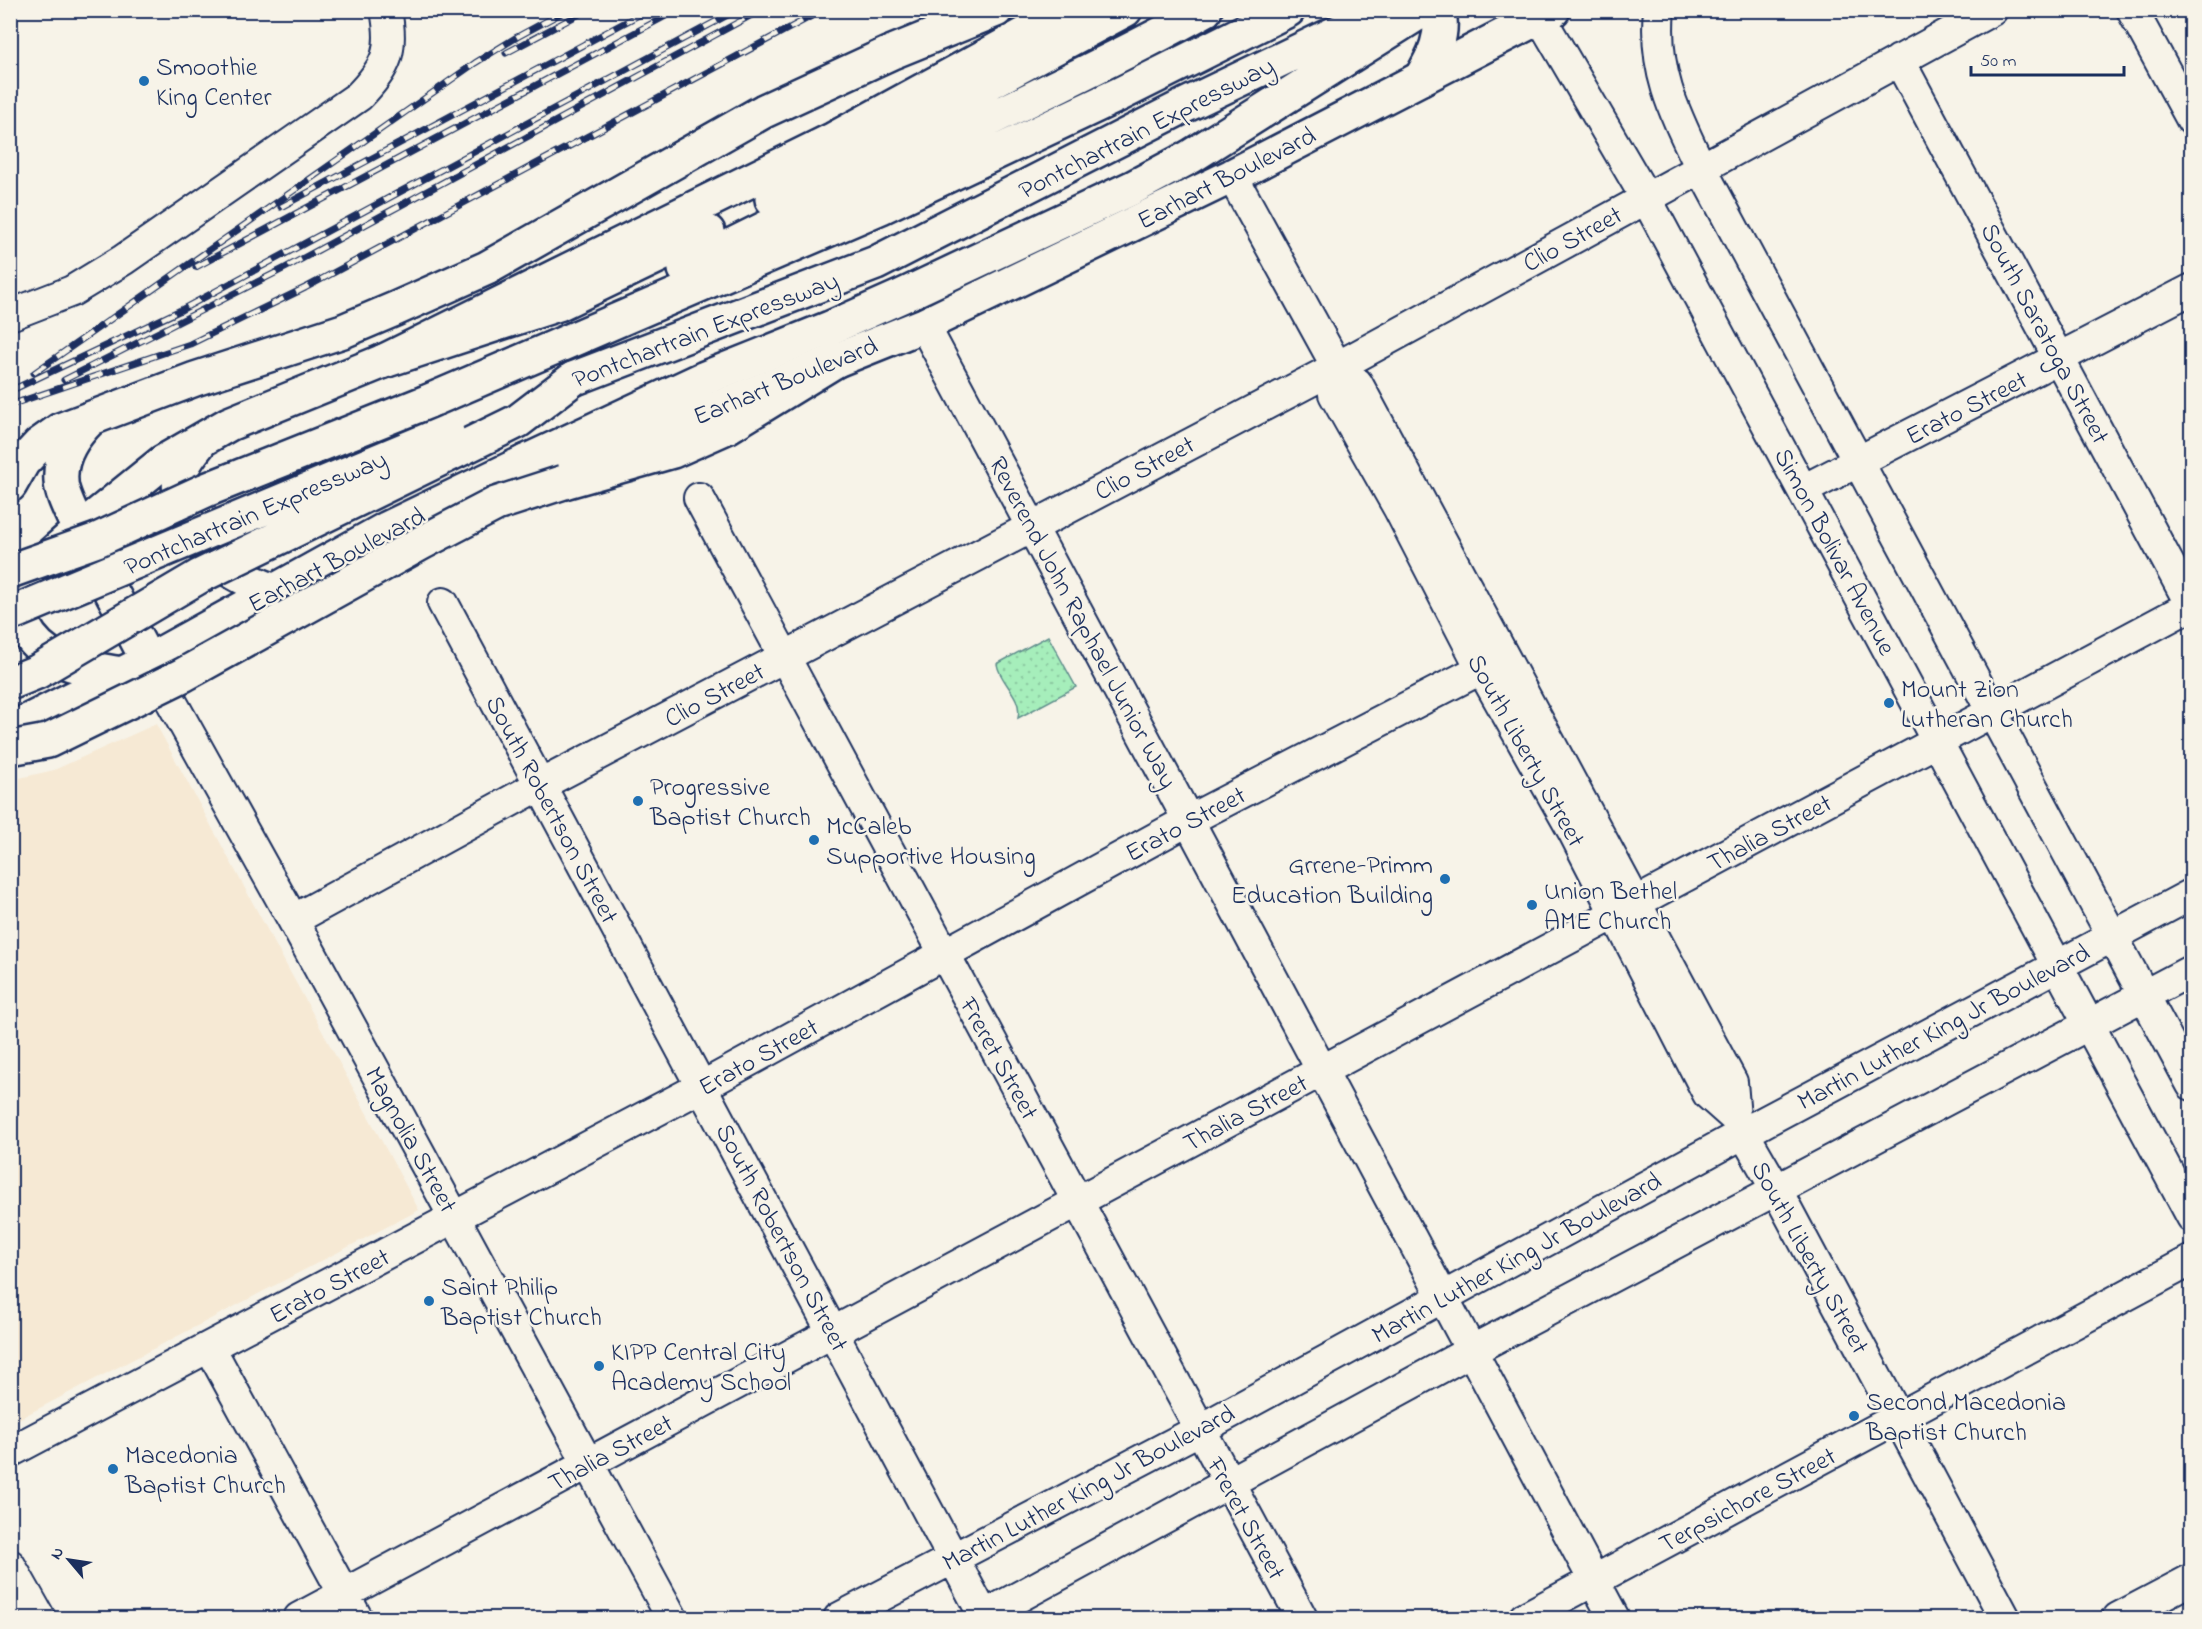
<svg xmlns="http://www.w3.org/2000/svg" width="2202" height="1629" font-family="'Indie Flower',sans-serif">
	<defs>
		<pattern id="grass-dots" width="8" height="8" patternUnits="userSpaceOnUse" patternTransform="scale(1.5)"><rect width="8" height="8" fill="#a6eebb"/><path d="M2 2h.1M6 6h.1" fill="none" stroke="#8ecca3" stroke-width="1.8" stroke-linecap="round"/></pattern>
	</defs>
	<rect width="100%" height="100%" fill="#f7f3e8"/>
	<filter id="ink" filterUnits="userSpaceOnUse"><feTurbulence type="fractalNoise" baseFrequency=".0167" numOctaves="2"/><feDisplacementMap in="SourceGraphic" scale="12" xChannelSelector="R" yChannelSelector="G"/><feConvolveMatrix kernelMatrix="1 2 1 2 8 2 1 2 1" color-interpolation-filters="sRGB"/></filter>
	<g filter="url(#ink)">
		<path fill="#f6e9d4" d="M 156,724 L 419,1210 L 11,1423 L 11,780 L 54,770 Z"/>
		<path fill="url(#grass-dots)" stroke="#608e8c" stroke-width="1.5" d="M 1048,636 L 1076,687 L 1018,718 C 1023,695 1000,684 997,664 Z"/>
		<g fill="none" stroke-linecap="round" stroke-linejoin="round">
			<g stroke="#1b2f5e" stroke-width="34">
				<path id="minor" d="M 1536,10 L 1646,198 L 2192,1217
					M 1659,10 C 1653,72 1675,114 1701,168 L 2192,1085
					M 2132,10 L 2192,120
					M 1899,60 L 2192,607
					M 1232,176 L 1342,376 L 1357,383 L 1732,1082 L 1735,1118
					M 10,315 L 72,291 L 123,260 L 359,96 C 387,67 394,51 386,10
					M 924,325 L 1614,1618
					M 1342,376 L 1334,394 L 1399,509 L 1481,668 L 1574,833 L 1708,1094 L 1735,1118 L 1776,1189 L 2005,1618
					M 1803,490 L 2192,289
					M 699,498 L 1302,1618
					M 443,603 L 985,1618
					M 150,663 L 293,920 L 672,1618
					M 293,920 L 540,785 L 1337,367 L 1992,10
					M 210,1348 L 357,1618
					M 10,1452 L 703,1086 L 1189,820 L 1504,657
					M 10,1565 L 40,1618
					M 299,1618 L 2192,605
					M 839,1618 L 1199,1430 L 1764,1122 L 2192,894
					M 980,1618 L 1471,1351 L 2192,970
					M 1524,1618 L 2192,1260
					M 2118,1618 L 2192,1579"/>
			</g>
			<g stroke="#1b2f5e" stroke-width="38">
				<path id="major" d="M 201,441 C 193,451 182,463 180,476 C 175,512 199,550 229,569 C 243,579 259,585 274,591
					M 79,530 L 148,661
					M 12,590 C 16,601 18,615 24,626 C 44,665 82,667 121,674
					M 10,591 L 79,530 L 163,462 L 229,424 L 384,361 L 834,139 L 1070,10
					M 10,730 L 148,661 L 388,528 L 525,462 L 586,448 L 687,420 L 924,325 L 1232,176 L 1553,10"/>
			</g>
			<g stroke="#1b2f5e" stroke-width="38">
				<path id="highway" d="M 1421,78 C 1434,56 1444,37 1439,10
					M 772,199 L 1125,10
					M 685,269 C 803,208 924,152 1043,93 C 1098,66 1152,40 1205,10
					M 384,361 L 558,304 L 708,232
					M 573,379 L 876,263 L 1186,105 L 1384,10
					M 427,402 L 881,207 L 1120,94 L 1288,10
					M 525,462 L 705,378 L 830,328 L 902,296 L 1132,188 L 1190,157 L 1423,10
					M 564,482 L 673,451 L 727,427 L 838,359
					M 10,485 L 23,462 L 39,445 L 60,430 L 195,379 L 343,331 L 395,309 L 487,268 L 764,111 L 890,53 L 996,10
					M 79,530 C 74,517 61,494 61,481 C 59,457 74,435 90,419"/>
			</g>
			<use href="#minor" stroke="#f7f3e8" stroke-width="30"/>
			<use href="#major" stroke="#f7f3e8" stroke-width="33"/>
			<use href="#highway" stroke="#f7f3e8" stroke-width="33"/>
			<g stroke="#1b2f5e" stroke-width="7">
				<path id="rail" d="M 506,53 L 587,10
					M 281,207 L 648,10
					M 196,267 L 677,10
					M 34,373 L 475,63 L 517,37 L 567,10
					M 64,380 L 285,268 L 761,10
					M 10,391 L 181,310 L 737,10
					M 10,405 L 190,344 L 305,288 L 823,10"/>
			</g>
			<use href="#rail" stroke="#f7f3e8" stroke-width="4.5" stroke-dasharray="14" stroke-linecap="butt"/>
			<g stroke="#1b2f5e" stroke-width="38" stroke-linecap="butt">
				<path id="highway-bridge" d="M 10,571 L 97,540 L 206,490 L 427,402
					M 10,614 L 447,432
					M 10,683 L 37,672 L 200,576 L 518,421 L 573,379
					M 10,748 L 48,741 L 183,675 L 423,542 L 496,504 L 564,482"/>
			</g>
			<use href="#highway-bridge" stroke="#f7f3e8" stroke-width="33"/>
		</g>
	</g>
	<g fill="#1f6fb2" stroke="#f7f3e8" stroke-width="2">
		<circle cx="144" cy="81" r="6"/>
		<circle cx="1889" cy="703" r="6"/>
		<circle cx="638" cy="801" r="6"/>
		<circle cx="814" cy="840" r="6"/>
		<circle cx="1445" cy="879" r="6"/>
		<circle cx="1532" cy="905" r="6"/>
		<circle cx="429" cy="1301" r="6"/>
		<circle cx="599" cy="1366" r="6"/>
		<circle cx="1854" cy="1416" r="6"/>
		<circle cx="113" cy="1469" r="6"/>
	</g>
	<g text-anchor="middle" stroke-width="5" stroke-linejoin="round" paint-order="stroke">
		<g font-size="26" fill="#1b2f5e" stroke="#f7f3e8" text-anchor="start">
			<text x="156" y="75">Smoothie<tspan x="156" dy="30">King Center</tspan></text>
			<text x="1901" y="697">Mount Zion<tspan x="1901" dy="30">Lutheran Church</tspan></text>
			<text x="650" y="795">Progressive<tspan x="650" dy="30">Baptist Church</tspan></text>
			<text x="826" y="834">McCaleb<tspan x="826" dy="30">Supportive Housing</tspan></text>
			<text x="1433" y="873" text-anchor="end">Grrene-Primm<tspan x="1433" dy="30">Education Building</tspan></text>
			<text x="1544" y="899">Union Bethel<tspan x="1544" dy="30">AME Church</tspan></text>
			<text x="441" y="1295">Saint Philip<tspan x="441" dy="30">Baptist Church</tspan></text>
			<text x="611" y="1360">KIPP Central City<tspan x="611" dy="30">Academy School</tspan></text>
			<text x="1866" y="1410">Second Macedonia<tspan x="1866" dy="30">Baptist Church</tspan></text>
			<text x="125" y="1463">Macedonia<tspan x="125" dy="30">Baptist Church</tspan></text>
		</g>
		<g font-size="26" fill="#1b2f5e" stroke="#f7f3e8">
			<text transform="translate(1146 127) rotate(-27)" y="9">Pontchartrain Expressway</text>
			<text transform="translate(1226 177) rotate(-27)" y="9">Earhart Boulevard</text>
			<text transform="translate(1572 238) rotate(-29)" y="9">Clio Street</text>
			<text transform="translate(705 329) rotate(-21)" y="9">Pontchartrain Expressway</text>
			<text transform="translate(2046 333) rotate(62)" y="9">South Saratoga Street</text>
			<text transform="translate(785 380) rotate(-22)" y="9">Earhart Boulevard</text>
			<text transform="translate(1966 407) rotate(-27)" y="9">Erato Street</text>
			<text transform="translate(1144 467) rotate(-28)" y="9">Clio Street</text>
			<text transform="translate(255 512) rotate(-23)" y="9">Pontchartrain Expressway</text>
			<text transform="translate(1836 551) rotate(62)" y="9">Simon Bolivar Avenue</text>
			<text transform="translate(336 559) rotate(-28)" y="9">Earhart Boulevard</text>
			<text transform="translate(1084 622) rotate(62)" y="9">Reverend John Raphael Junior Way</text>
			<text transform="translate(714 694) rotate(-28)" y="9">Clio Street</text>
			<text transform="translate(1527 750) rotate(61)" y="9">South Liberty Street</text>
			<text transform="translate(553 809) rotate(62)" y="9">South Robertson Street</text>
			<text transform="translate(1185 823) rotate(-28)" y="9">Erato Street</text>
			<text transform="translate(1769 832) rotate(-28)" y="9">Thalia Street</text>
			<text transform="translate(1943 1026) rotate(-28)" y="9">Martin Luther King Jr Boulevard</text>
			<text transform="translate(758 1056) rotate(-29)" y="9">Erato Street</text>
			<text transform="translate(1000 1058) rotate(61)" y="9">Freret Street</text>
			<text transform="translate(1245 1112) rotate(-28)" y="9">Thalia Street</text>
			<text transform="translate(412 1139) rotate(61)" y="9">Magnolia Street</text>
			<text transform="translate(783 1237) rotate(62)" y="9">South Robertson Street</text>
			<text transform="translate(1516 1257) rotate(-29)" y="9">Martin Luther King Jr Boulevard</text>
			<text transform="translate(1811 1257) rotate(61)" y="9">South Liberty Street</text>
			<text transform="translate(329 1285) rotate(-28)" y="9">Erato Street</text>
			<text transform="translate(610 1452) rotate(-28)" y="9">Thalia Street</text>
			<text transform="translate(1088 1487) rotate(-28)" y="9">Martin Luther King Jr Boulevard</text>
			<text transform="translate(1747 1499) rotate(-28)" y="9">Terpsichore Street</text>
			<text transform="translate(1247 1518) rotate(61)" y="9">Freret Street</text>
		</g>
	</g>
	<rect width="2202" height="1629" fill="none" stroke="#f7f3e8" stroke-width="36"/>
	<rect x="18" y="18" width="2166" height="1593" fill="none" stroke="#1b2f5e" stroke-width="2" filter="url(#ink)"/>
	<g transform="translate(69 1560) rotate(299)" stroke="#f7f3e8" stroke-width="4.5" paint-order="stroke">
	<path d="M0-4.5L10 22L0 15L-10 22Z" fill="#1b2f5e"/>
	<text y="-9" font-size="16" font-weight="bold" text-anchor="middle" fill="#1b2f5e">N</text>
	</g>
	<path d="M1971 66v9h153v-9" fill="none" stroke="#1b2f5e" stroke-width="3"/>
	<text x="1980" y="66" font-size="18" fill="#1b2f5e" stroke="#f7f3e8" stroke-width="4.5" paint-order="stroke">50 m</text>
</svg>
